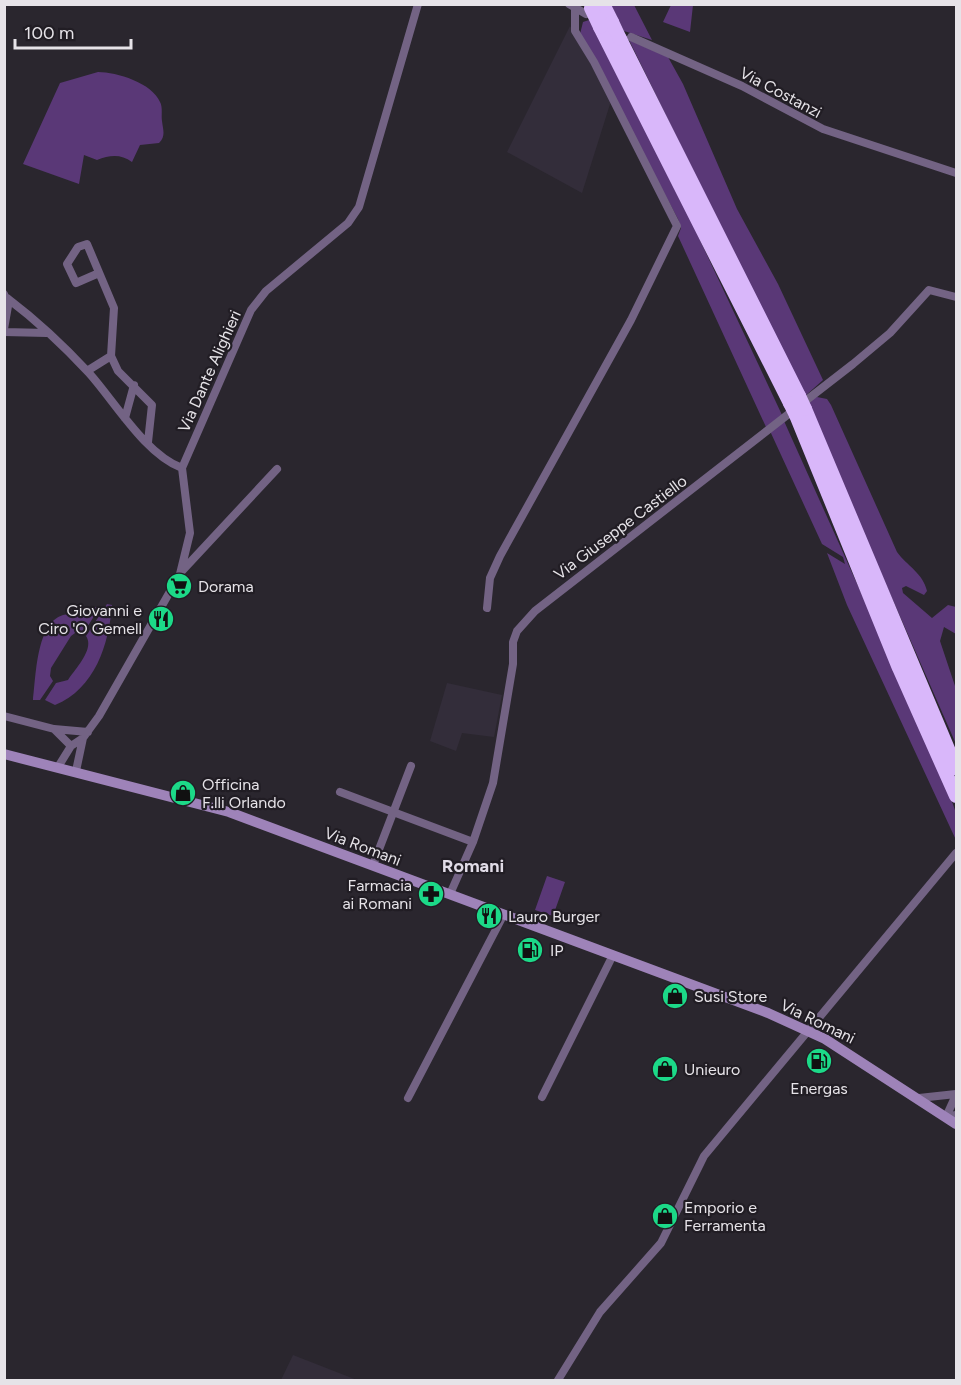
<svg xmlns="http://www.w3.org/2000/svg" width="961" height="1385" font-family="Figtree,sans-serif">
	<rect width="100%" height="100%" fill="#2a262e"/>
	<path fill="#332d3a" d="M 570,26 L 611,101 L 582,193 L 507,152 Z
		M 447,683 L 502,695 L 494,737 L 462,733 L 456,751 L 430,741 Z
		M 293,1355 L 357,1380 L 281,1380 Z"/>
	<path fill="#5a3877" d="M 611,5 L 634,5 L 652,40 L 624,31 Z
		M 671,5 L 693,5 L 690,32 L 663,22 Z
		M 589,20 L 692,223 L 782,415 L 766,427 L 678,236 L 681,228 L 678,219 L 580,34 L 583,22 Z
		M 629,40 L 668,57 L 683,84 L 737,209 L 778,284 L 823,380 L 804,397 Z
		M 98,72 C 117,72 152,83 160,102 C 163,107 161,116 162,121 C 163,130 166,136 159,143 L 140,145 L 132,162 C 121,154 110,155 97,160 L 84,155 L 79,184 L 23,164 L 60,83 Z
		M 817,397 L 827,399 L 831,405 L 897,552 C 907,566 923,573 927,591 L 924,595 L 906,586 L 902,588 L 903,593 L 932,618 L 948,605 L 956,607 L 956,634 L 944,627 L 940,641 L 956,689 L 956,744 L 806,402 Z
		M 784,421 L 942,773 L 956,813 L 956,840 L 847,605 L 827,553 L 845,564 L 843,557 L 822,544 L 770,431 Z
		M 107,604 L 112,605 C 109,644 95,689 55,705 L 45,700 L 56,683 L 68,680 C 75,669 95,649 86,636 Z
		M 94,607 L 99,608 L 83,634 L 75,633 L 71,636 L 51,668 L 50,676 L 53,681 L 40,700 L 33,700 C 36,677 36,623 63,615 C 70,613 80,614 87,614 Z
		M 547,876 L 565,882 L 553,916 L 535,910 Z"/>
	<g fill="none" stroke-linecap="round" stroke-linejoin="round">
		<path stroke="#736384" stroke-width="8" d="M 569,4 L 586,14
			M 631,37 L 742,86 L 823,129 L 956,173
			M 99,273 L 76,283 L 67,264 L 78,247 L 87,244 L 114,308 L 111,356 L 118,371 L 152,405 L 148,442
			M 4,294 L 8,306 L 4,329
			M 7,298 C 36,320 64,346 89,373 C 115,402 145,454 182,468
			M 4,332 L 47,333
			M 87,371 L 111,356
			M 125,418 L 134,385
			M 182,571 L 277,469
			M 487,608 L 490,578 L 500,556 L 631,320 L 677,226 L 594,62 L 575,31 L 575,8
			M 4,716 L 54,729 L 88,732
			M 55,730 L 71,746
			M 58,767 L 71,746 L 83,738 L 99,716 L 180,574 L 190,533 L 182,468 L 251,310 L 266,291 L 348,223 L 359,207 L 418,4
			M 76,771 L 83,738
			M 340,792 L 473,842
			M 373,865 L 411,766
			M 450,894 L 473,842 L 493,783 L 513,664 L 513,642 L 517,631 L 535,611 L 853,364 L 890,333 L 929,290 L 956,297
			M 956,1095 L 946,1117 L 956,1115
			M 542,1097 L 613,955
			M 408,1098 L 504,914
			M 919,1098 L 956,1094
			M 558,1380 L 600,1312 L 661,1243 L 704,1156 L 956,853"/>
		<path stroke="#9e83b9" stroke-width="10" d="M 4,754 L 229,812 L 768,1013 L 825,1039 L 956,1124"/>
		<path stroke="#d9b7fa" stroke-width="14" d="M 603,4 L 612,22
			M 600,27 L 790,403
			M 620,39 L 799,396
			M 805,409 L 956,768
			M 796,415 L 899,668 L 956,796"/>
		<path stroke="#d9b7fa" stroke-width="14" d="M 591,8 L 600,27
			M 612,22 L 620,39
			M 799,396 L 805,409
			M 790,403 L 796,415"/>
	</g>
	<defs>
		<g id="supermarket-disc" transform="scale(1.35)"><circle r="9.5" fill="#1cd988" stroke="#211d24"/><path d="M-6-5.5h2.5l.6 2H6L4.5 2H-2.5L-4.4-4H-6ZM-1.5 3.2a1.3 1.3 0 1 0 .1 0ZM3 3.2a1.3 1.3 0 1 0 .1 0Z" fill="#111"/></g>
		<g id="restaurant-disc" transform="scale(1.35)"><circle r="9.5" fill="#1cd988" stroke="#211d24"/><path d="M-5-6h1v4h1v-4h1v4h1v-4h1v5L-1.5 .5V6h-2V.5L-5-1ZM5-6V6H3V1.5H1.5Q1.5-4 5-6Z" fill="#111"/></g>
		<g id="shop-disc" transform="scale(1.35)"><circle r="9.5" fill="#1cd988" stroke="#211d24"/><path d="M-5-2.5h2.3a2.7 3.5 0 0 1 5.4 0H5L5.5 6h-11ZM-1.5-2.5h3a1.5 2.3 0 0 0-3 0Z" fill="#111"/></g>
		<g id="pharmacy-disc" transform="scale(1.35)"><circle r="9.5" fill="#1cd988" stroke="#211d24"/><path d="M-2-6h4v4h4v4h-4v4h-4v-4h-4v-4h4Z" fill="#111"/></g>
		<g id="fuel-disc" transform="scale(1.35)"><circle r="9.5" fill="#1cd988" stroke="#211d24"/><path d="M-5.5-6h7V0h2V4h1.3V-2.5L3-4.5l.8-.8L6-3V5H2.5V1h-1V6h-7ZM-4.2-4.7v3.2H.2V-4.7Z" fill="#111"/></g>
	</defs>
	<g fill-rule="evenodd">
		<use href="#supermarket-disc" x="179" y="586"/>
		<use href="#restaurant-disc" x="161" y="619"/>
		<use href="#shop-disc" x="183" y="793"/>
		<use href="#pharmacy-disc" x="431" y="894"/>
		<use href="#restaurant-disc" x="489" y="916"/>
		<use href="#fuel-disc" x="530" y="950"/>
		<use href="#shop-disc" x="675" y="996"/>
		<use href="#fuel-disc" x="819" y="1061"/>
		<use href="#shop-disc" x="665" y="1069"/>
		<use href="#shop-disc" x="665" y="1216"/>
	</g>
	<g text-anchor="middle" stroke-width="4.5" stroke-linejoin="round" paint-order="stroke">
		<g font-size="16" fill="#e6e3e8" stroke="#211d24">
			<text transform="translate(781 92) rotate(28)" y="6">Via Costanzi</text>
			<text transform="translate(209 371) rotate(-66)" y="6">Via Dante Alighieri</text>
			<text transform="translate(620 527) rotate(-37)" y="6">Via Giuseppe Castiello</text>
			<text transform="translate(363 846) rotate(21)" y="6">Via Romani</text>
			<text transform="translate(818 1021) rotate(26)" y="6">Via Romani</text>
		</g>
		<g font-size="16" fill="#e6e3e8" stroke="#211d24" text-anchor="start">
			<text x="198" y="592">Dorama</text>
			<text x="142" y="616" text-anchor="end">Giovanni e<tspan x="142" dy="18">Ciro 'O Gemell</tspan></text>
			<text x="202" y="790">Officina<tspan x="202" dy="18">F.lli Orlando</tspan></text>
			<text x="412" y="891" text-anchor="end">Farmacia<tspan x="412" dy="18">ai Romani</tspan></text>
			<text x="508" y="922">Lauro Burger</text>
			<text x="550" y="956">IP</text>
			<text x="694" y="1002">Susi Store</text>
			<text x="684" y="1075">Unieuro</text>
			<text x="819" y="1094" text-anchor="middle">Energas</text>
			<text x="684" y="1213">Emporio e<tspan x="684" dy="18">Ferramenta</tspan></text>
		</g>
		<g font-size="18" font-weight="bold" fill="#e1dce7" stroke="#211d24">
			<text x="473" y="872">Romani</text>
		</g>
	</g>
	<rect width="961" height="1385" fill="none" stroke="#e6e3e8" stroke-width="12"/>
	<path d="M15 39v9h116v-9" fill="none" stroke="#e6e3e8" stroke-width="3"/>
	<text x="24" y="39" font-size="18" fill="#e6e3e8" stroke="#211d24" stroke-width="4.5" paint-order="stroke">100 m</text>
</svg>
